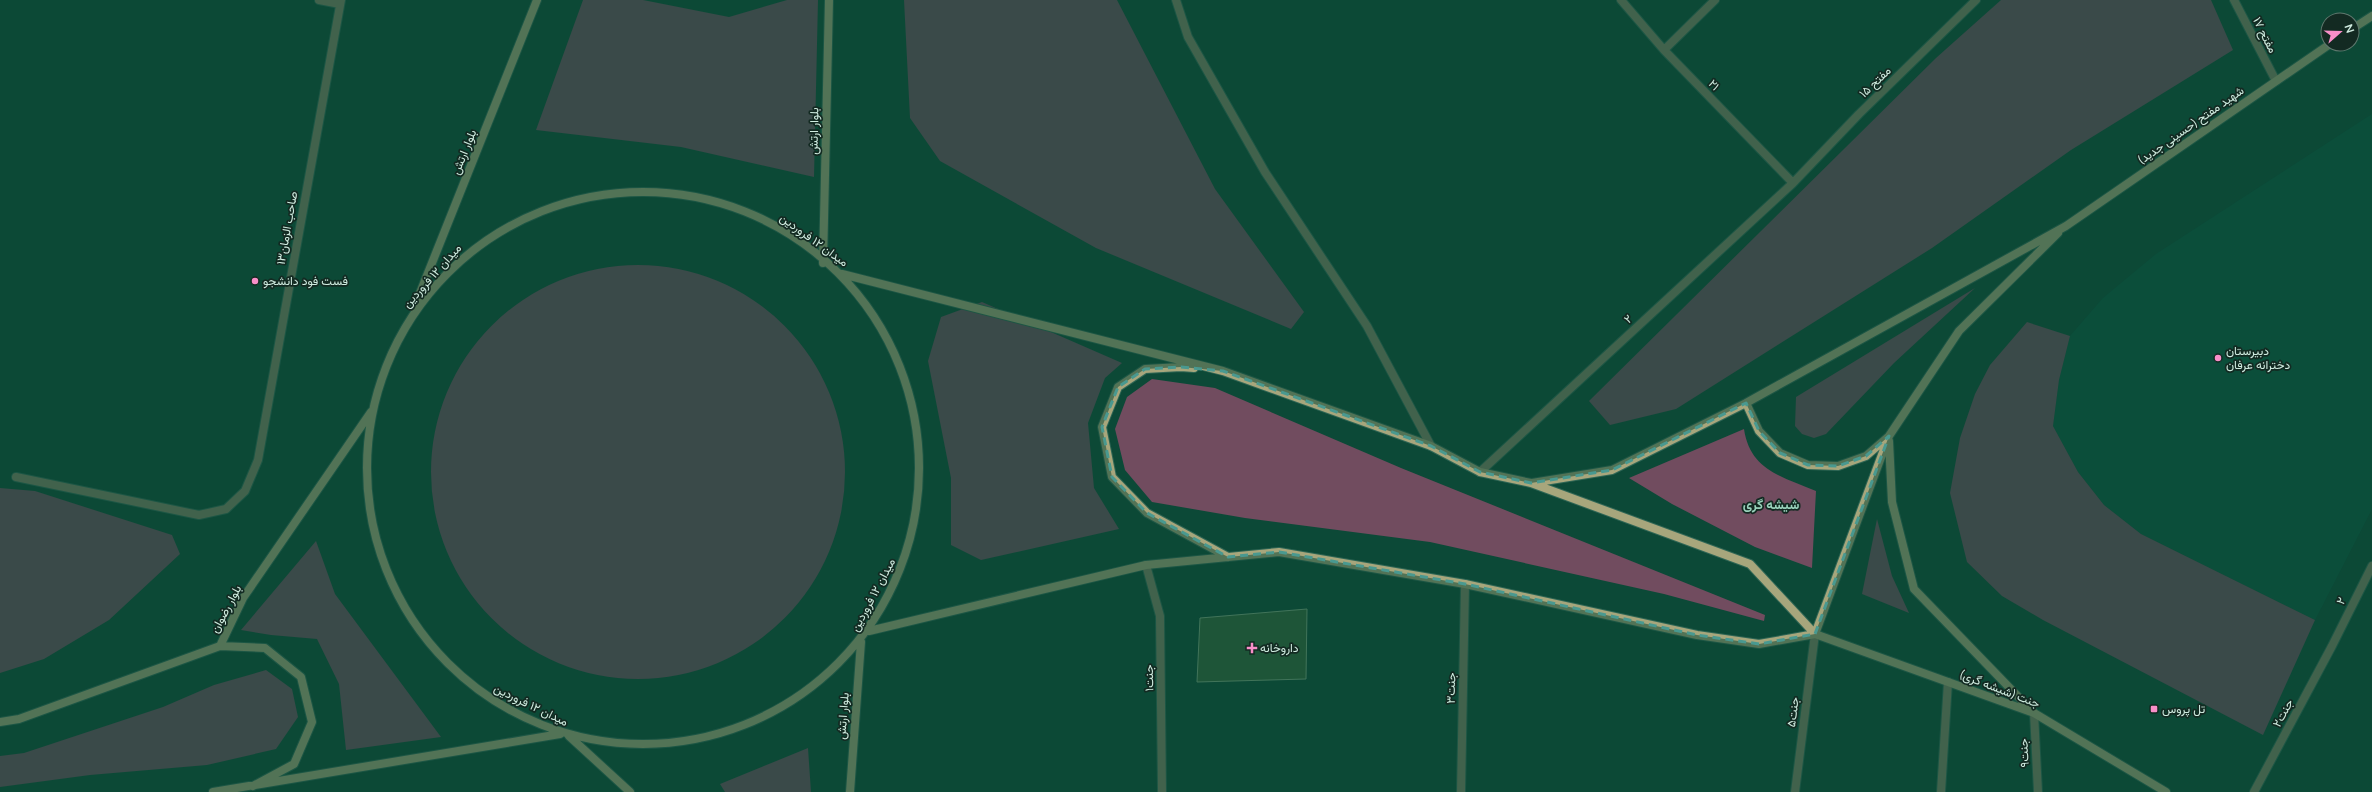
<svg xmlns="http://www.w3.org/2000/svg" width="2372" height="792" font-family="Lato,Vazirmatn,sans-serif">
	<rect width="100%" height="100%" fill="#0c4937"/>
	<path fill="#09553f" d="M 2372,114 L 2372,509 L 2315,620 L 2141,534 L 2104,505 L 2078,472 L 2053,426 L 2059,380 L 2070,336 L 2103,298 L 2156,254 Z"/>
	<path fill="#714c5f" d="M 583,0 L 643,0 L 729,17 L 787,0 L 818,0 L 814,177 L 681,147 L 536,130 Z
		M 904,0 L 1117,0 L 1215,189 L 1304,312 L 1291,329 L 1096,248 L 940,161 L 910,118 Z
		M 2001,0 L 2211,0 L 2233,50 L 2071,150 L 1932,248 L 1676,409 L 1610,425 L 1589,401 L 1936,58 Z
		M431 472a207 207 0 1 1 414 0a207 207 0 1 1-414 0Z
		M 1975,288 L 1894,363 L 1826,434 L 1814,438 L 1802,434 L 1795,426 L 1796,397 Z
		M 982,302 L 1122,363 L 1105,378 L 1088,423 L 1094,488 L 1119,529 L 981,560 L 951,545 L 951,478 L 928,361 L 941,317 Z
		M 2027,322 L 2070,336 L 2059,380 L 2053,426 L 2078,472 L 2104,505 L 2141,534 L 2315,620 L 2263,735 L 2043,620 L 2002,596 L 1967,562 L 1950,493 L 1960,438 L 1975,394 L 1990,365 Z
		M 1152,379 L 1215,388 L 1401,468 L 1765,615 L 1764,621 L 1664,594 L 1430,542 L 1245,518 L 1152,502 L 1125,470 L 1115,429 L 1127,397 Z
		M 1744,429 C 1750,470 1782,477 1816,491 L 1812,568 L 1755,547 L 1672,504 L 1629,478 Z
		M 0,488 L 35,491 L 172,535 L 180,554 L 109,620 L 44,659 L 0,673 Z
		M 1877,519 L 1892,576 L 1909,613 L 1862,594 Z
		M 316,541 L 335,594 L 441,737 L 346,750 L 339,684 L 317,639 L 271,635 L 241,630 Z
		M 266,670 L 292,689 L 298,717 L 276,749 L 207,765 L 90,775 L 0,787 L 0,756 L 24,753 L 163,707 L 214,685 Z
		M 808,748 L 811,792 L 725,792 L 720,784 Z"/>
	<path fill="#34653b" stroke="#80a884" d="M 1307,609 L 1306,679 L 1197,682 L 1200,618 Z"/>
	<g fill="none" stroke-linecap="round" stroke-linejoin="round">
		<g stroke="#2f6655" stroke-width="10">
			<path id="street" d="M 319,0 L 340,4
				M 1176,0 L 1188,37 L 1265,172 L 1367,326 L 1431,446
				M 1621,0 L 1664,50 L 1793,183
				M 2234,0 L 2276,81
				M 1664,50 L 1715,0
				M 1480,472 L 1793,183 L 1859,114 L 1976,0
				M 16,477 L 199,515 L 226,509 L 245,491 L 258,460 L 341,0
				M 1146,565 L 1160,616 L 1162,792
				M 2034,713 L 2038,792
				M 1461,792 L 1465,584
				M 1795,792 L 1815,634
				M 1941,792 L 1948,682
				M 2254,792 L 2332,646 L 2372,566"/>
		</g>
		<g stroke="#2f6655" stroke-width="10">
			<path id="secondary" d="M 2352,29 L 2372,16
				M367 468a276 276 0 1 1 552 0a276 276 0 1 1-552 0Z
				M 823,263 L 829,0
				M 842,274 L 1223,371 L 1431,446 L 1480,472 L 1531,483 L 1750,564 L 1815,634 L 2034,713 L 2166,792
				M 414,308 L 537,0
				M 1194,368 L 1181,367 L 1145,369 L 1118,387 L 1102,427 L 1112,477 L 1147,513 L 1228,557
				M 1746,403 L 1759,431 L 1780,453 L 1808,465 L 1838,466 L 1866,456 L 1888,437
				M 1889,441 L 1892,502 L 1914,589 L 2032,711
				M 1532,483 L 1612,470 L 1746,403 L 2066,226 L 2330,44
				M 869,631 L 1146,565 L 1279,552 L 1465,584 L 1697,635 L 1759,644 L 1815,634
				M 1815,634 L 1889,436 L 1959,331 L 2058,233
				M 220,646 L 243,598 L 371,412
				M 0,722 L 19,719 L 220,646 L 265,648 L 301,677 L 312,722 L 294,764 L 253,786
				M 569,736 L 630,792
				M 213,792 L 560,734
				M 850,792 L 861,642"/>
		</g>
		<use href="#street" stroke="#818167" stroke-width="8"/>
		<use href="#secondary" stroke="#a7a67c" stroke-width="8"/>
	</g>
	<path d="M0 0H2372V792H0ZM 1181,367 L 1223,371 L 1431,446 L 1480,472 L 1531,483 L 1612,470 L 1746,403 L 1759,431 L 1780,453 L 1808,465 L 1838,466 L 1866,456 L 1889,436 L 1815,634 L 1759,644 L 1697,635 L 1465,584 L 1279,552 L 1228,557 L 1147,513 L 1112,477 L 1102,427 L 1118,387 L 1145,369 Z" fill="#0c4937" fill-opacity=".55" fill-rule="evenodd"/>
	<path fill="none" stroke="#499990" stroke-width="3" stroke-dasharray="8 5" stroke-linejoin="round" d="M 1181,367 L 1223,371 L 1431,446 L 1480,472 L 1531,483 L 1612,470 L 1746,403 L 1759,431 L 1780,453 L 1808,465 L 1838,466 L 1866,456 L 1889,436 L 1815,634 L 1759,644 L 1697,635 L 1465,584 L 1279,552 L 1228,557 L 1147,513 L 1112,477 L 1102,427 L 1118,387 L 1145,369 Z"/>
	<g fill="#f98fc9" stroke="#132a22" stroke-width="1.5">
		<circle cx="255" cy="281" r="4"/>
		<circle cx="2218" cy="358" r="4"/>
		<path d="M1250 642h4v4h4v4h-4v4h-4v-4h-4v-4h4z"/>
		<rect x="2150" y="705" width="8" height="8" rx="2"/>
	</g>
	<g text-anchor="middle" stroke-width="3.5" stroke-linejoin="round" paint-order="stroke">
		<g font-size="12" fill="#d0ece0" stroke="#132a22">
			<text transform="translate(2265 35) rotate(63)" y="4">مفتح ۱۷</text>
			<text transform="translate(1875 82) rotate(-44)" y="4">مفتح ۱۵</text>
			<text transform="translate(1714 85) rotate(46)" y="4">۲۱</text>
			<text transform="translate(2191 125) rotate(-35)" y="4">شهید مفتح (حسینی جدید)</text>
			<text transform="translate(814 131) rotate(-89)" y="4">بلوار ارتش</text>
			<text transform="translate(464 152) rotate(-68)" y="4">بلوار ارتش</text>
			<text transform="translate(287 228) rotate(-80)" y="4">صاحب الزمان۱۳</text>
			<text transform="translate(814 240) rotate(36)" y="4">میدان ۱۲ فروردین</text>
			<text transform="translate(432 276) rotate(-48)" y="4">میدان ۱۲ فروردین</text>
			<text transform="translate(1628 319) rotate(-43)" y="4">۲</text>
			<text transform="translate(873 595) rotate(-62)" y="4">میدان ۱۲ فروردین</text>
			<text transform="translate(2341 601) rotate(-64)" y="4">۲</text>
			<text transform="translate(226 609) rotate(-62)" y="4">بلوار رضوان</text>
			<text transform="translate(1149 678) rotate(-91)" y="4">جنت۱</text>
			<text transform="translate(1451 688) rotate(-89)" y="4">جنت۳</text>
			<text transform="translate(2000 689) rotate(21)" y="4">جنت (شیشه گری)</text>
			<text transform="translate(531 705) rotate(26)" y="4">میدان ۱۲ فروردین</text>
			<text transform="translate(1793 712) rotate(-83)" y="4">جنت۵</text>
			<text transform="translate(2283 713) rotate(-62)" y="4">جنت۲</text>
			<text transform="translate(843 716) rotate(-86)" y="4">بلوار ارتش</text>
			<text transform="translate(2024 753) rotate(-93)" y="4">جنت۹</text>
		</g>
		<g font-size="12" fill="#d0ece0" stroke="#132a22" text-anchor="start">
			<text x="263" y="285">فست فود دانشجو</text>
			<text x="2226" y="355">دبیرستان<tspan x="2226" dy="14">دخترانه عرفان</tspan></text>
			<text x="1260" y="652">داروخانه</text>
			<text x="2162" y="713">تل پروس</text>
		</g>
		<g font-size="13" font-weight="bold" fill="#9ad3bc" stroke="#132a22">
			<text x="1771" y="509">شیشه گری</text>
		</g>
	</g>
	<g transform="translate(2340 32) rotate(70)"><circle r="19" fill="#132a22" stroke="#5f786e"/>
	<path d="M0-3L7 15L0 10L-7 15Z" fill="#f98fc9"/>
	<text y="-6" font-size="11" font-weight="bold" text-anchor="middle" fill="#d0ece0">N</text>
	</g>
</svg>
